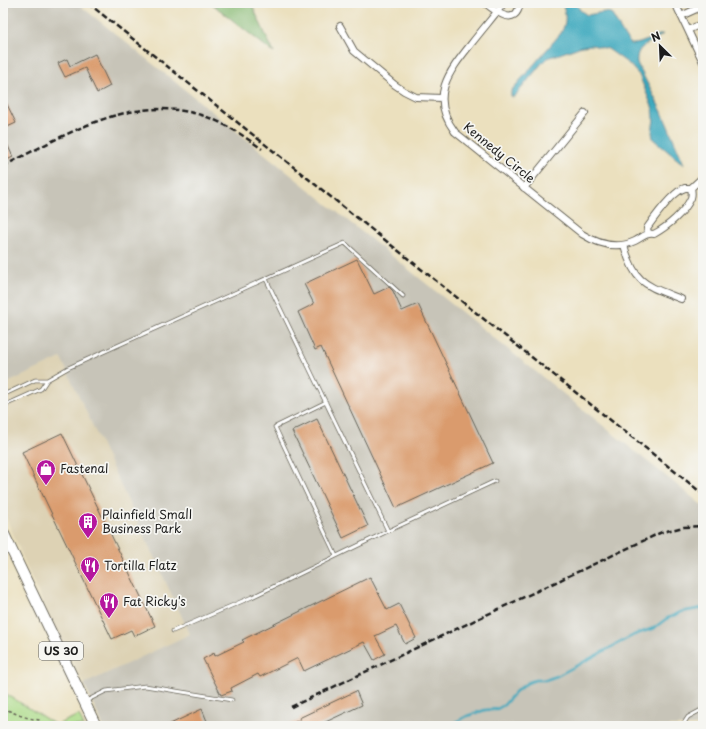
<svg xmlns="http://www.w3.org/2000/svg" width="706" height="729" font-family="'Playpen Sans',sans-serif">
	<rect width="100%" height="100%" fill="#f6f6f2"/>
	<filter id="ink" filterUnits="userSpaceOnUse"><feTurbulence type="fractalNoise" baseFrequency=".025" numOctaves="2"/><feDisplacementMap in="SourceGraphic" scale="8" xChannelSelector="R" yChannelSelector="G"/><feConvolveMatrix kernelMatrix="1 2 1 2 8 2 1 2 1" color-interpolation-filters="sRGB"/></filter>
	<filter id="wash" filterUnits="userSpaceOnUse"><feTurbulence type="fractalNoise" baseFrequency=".012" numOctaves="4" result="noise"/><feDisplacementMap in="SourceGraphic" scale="16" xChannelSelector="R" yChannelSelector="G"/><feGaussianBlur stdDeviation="0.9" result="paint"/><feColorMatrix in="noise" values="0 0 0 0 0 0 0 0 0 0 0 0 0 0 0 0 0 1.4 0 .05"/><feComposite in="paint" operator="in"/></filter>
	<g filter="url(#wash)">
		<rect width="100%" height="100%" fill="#ebe0be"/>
		<path fill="#ddd2b4" d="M 61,358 L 190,634 L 84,684 L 57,632 L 30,575 L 3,510 L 3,385 Z"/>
		<path fill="#c7c4b8" d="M 3,3 L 77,3 L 703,506 L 703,726 L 103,726 L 84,684 L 190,634 L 61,358 L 3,385 Z"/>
		<path fill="#acdb88" stroke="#647c52" d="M 3,692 L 56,725 L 79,715 L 84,726 L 3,726 Z"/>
		<path fill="#89bb74" stroke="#526c48" d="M 211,3 L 251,3 L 274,53 Z"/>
		<path fill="#3ea9be" stroke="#2d626d" d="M 562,3 L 576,3 L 580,10 L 587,15 L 604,12 L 611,13 L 625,37 L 631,44 C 642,45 652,36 663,34 C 652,44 635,44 637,63 L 662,112 L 684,164 L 683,164 L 653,139 L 652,132 L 654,119 L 653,109 L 639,75 L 629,64 L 608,49 L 592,45 L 582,46 L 548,58 L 542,63 L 515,96 L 513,97 L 511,96 L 511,91 L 561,33 C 567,22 566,14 562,3 Z"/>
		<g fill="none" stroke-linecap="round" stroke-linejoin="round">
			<path stroke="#3ea9be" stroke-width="2.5" d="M 448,726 L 467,716 L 485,710 L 497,709 L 504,705 L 515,692 L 527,683 L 535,680 L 545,680 L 557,676 L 634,635 L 654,628 L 666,619 L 681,612 L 703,608"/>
		</g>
		<g id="blocks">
			<path fill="#da9b6d" d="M 95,54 L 110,86 L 97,93 L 85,68 L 65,77 L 58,63 L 67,59 L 70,66 Z
				M 3,96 L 16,123 L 3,129 Z
				M 3,135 L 13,157 L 3,162 Z
				M 357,259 L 374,294 L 389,287 L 393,291 L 402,311 L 418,304 L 493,463 L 396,508 L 321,347 L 315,350 L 298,312 L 314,304 L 304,284 Z
				M 317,419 L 368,526 L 343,538 L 292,431 Z
				M 62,433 L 155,626 L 134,636 L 131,630 L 112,639 L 22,452 Z
				M 370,577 L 387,610 L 399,604 L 416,638 L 405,644 L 396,626 L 375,636 L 385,654 L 374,660 L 364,642 L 304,671 L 298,658 L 260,677 L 258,674 L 231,688 L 232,691 L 221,695 L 203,659 L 214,653 L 215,656 L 244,642 L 242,640 Z
				M 356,691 L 362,705 L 317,726 L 286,726 L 300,720 L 299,718 Z
				M 202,709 L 209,726 L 166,726 Z"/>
		</g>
	</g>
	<g filter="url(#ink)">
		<use href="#blocks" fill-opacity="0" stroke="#646155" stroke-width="1"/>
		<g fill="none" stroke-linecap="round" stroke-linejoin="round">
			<g stroke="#646155" stroke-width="4.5">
				<path id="lane" d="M 266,279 L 388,531
					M 3,395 L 35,380 L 47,380
					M 326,402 L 275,427 L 336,556
					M 3,406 L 41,389 L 47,380 L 68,368 L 345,243 L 403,296
					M 173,631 L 252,597 L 388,531 L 495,481
					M 86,701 L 106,691 L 145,686 L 232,700
					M 682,726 L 688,717 L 703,709"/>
			</g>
			<g stroke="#646155" stroke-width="8">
				<path id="street" d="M 485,3 C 496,12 516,28 520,3
					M 504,3 C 493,17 482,30 471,44 C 448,73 429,97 455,132 L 582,234 C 598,244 616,250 635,241 C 643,237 645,233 654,234 C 667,227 685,212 691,198 C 692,195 692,192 691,188
					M 675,3 L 703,62
					M 681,16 L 703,6
					M 340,26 L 354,51 L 395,85 L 404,91 L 416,97 L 442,98
					M 688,30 L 703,23
					M 524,188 L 585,113
					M 648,233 L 647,228 C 654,218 673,191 685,188 C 687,188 689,188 691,188 L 703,177
					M 624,245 C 635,285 646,285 681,299"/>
			</g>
			<g stroke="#646155" stroke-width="12">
				<path id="primary" d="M 3,532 L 96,726"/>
			</g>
			<path stroke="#646155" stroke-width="1.5" stroke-dasharray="3 3" stroke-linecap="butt" d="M 3,707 C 14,714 26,718 39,720 L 43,726"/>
			<use href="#lane" stroke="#fff" stroke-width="3"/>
			<use href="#street" stroke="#fff" stroke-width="6"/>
			<use href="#primary" stroke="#fff" stroke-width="10"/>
			<path stroke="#1c1c1c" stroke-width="2.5" stroke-dasharray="6 3" stroke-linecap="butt" d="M 88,3 L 703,494
				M 3,166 C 67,135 130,92 204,116 C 225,123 244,136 262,149
				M 291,707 L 662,532 L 684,527 L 703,526"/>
		</g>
	</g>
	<defs>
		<g id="shop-pin" transform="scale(1)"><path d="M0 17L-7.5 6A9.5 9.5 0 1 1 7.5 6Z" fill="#b5179e" stroke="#f6f6f2"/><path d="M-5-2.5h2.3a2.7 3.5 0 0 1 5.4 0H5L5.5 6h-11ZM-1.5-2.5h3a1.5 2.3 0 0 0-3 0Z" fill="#fff"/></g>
		<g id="building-pin" transform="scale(1)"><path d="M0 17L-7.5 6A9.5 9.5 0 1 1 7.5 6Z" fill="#b5179e" stroke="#f6f6f2"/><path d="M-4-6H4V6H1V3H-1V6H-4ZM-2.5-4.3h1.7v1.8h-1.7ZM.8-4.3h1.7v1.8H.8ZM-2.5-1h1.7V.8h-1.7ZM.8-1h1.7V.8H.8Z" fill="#fff"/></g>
		<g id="restaurant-pin" transform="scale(1)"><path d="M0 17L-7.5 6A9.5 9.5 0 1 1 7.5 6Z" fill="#b5179e" stroke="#f6f6f2"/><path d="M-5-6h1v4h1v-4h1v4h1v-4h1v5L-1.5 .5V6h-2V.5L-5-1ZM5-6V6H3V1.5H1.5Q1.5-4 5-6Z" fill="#fff"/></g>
	</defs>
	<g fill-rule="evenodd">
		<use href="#shop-pin" x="46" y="469"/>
		<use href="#building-pin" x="88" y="522"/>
		<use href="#restaurant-pin" x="90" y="566"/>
		<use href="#restaurant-pin" x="109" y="602"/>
	</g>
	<g text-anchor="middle" stroke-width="3.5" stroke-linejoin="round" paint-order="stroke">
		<rect fill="#f6f6f2" stroke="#5d5d5c" stroke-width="1" x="39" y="642" width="44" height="18" rx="3"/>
		<g font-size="11" font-weight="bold" fill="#1c1c1c">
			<text x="61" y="655">US 30</text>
		</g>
		<g font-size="12" fill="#1c1c1c" stroke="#f6f6f2">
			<text transform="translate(499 153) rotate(39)" y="4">Kennedy Circle</text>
		</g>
		<g font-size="12" fill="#1c1c1c" stroke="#f6f6f2" text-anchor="start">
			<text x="60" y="473">Fastenal</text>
			<text x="102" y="519">Plainfield Small<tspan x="102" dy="14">Business Park</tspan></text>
			<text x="104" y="570">Tortilla Flatz</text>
			<text x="123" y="606">Fat Ricky's</text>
		</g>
	</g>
	<rect width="706" height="729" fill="none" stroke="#f6f6f2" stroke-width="16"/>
	<g transform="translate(660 46) rotate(336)" stroke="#f6f6f2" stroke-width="3" paint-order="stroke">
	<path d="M0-3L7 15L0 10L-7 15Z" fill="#1c1c1c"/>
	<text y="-6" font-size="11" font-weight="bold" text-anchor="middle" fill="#1c1c1c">N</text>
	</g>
</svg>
